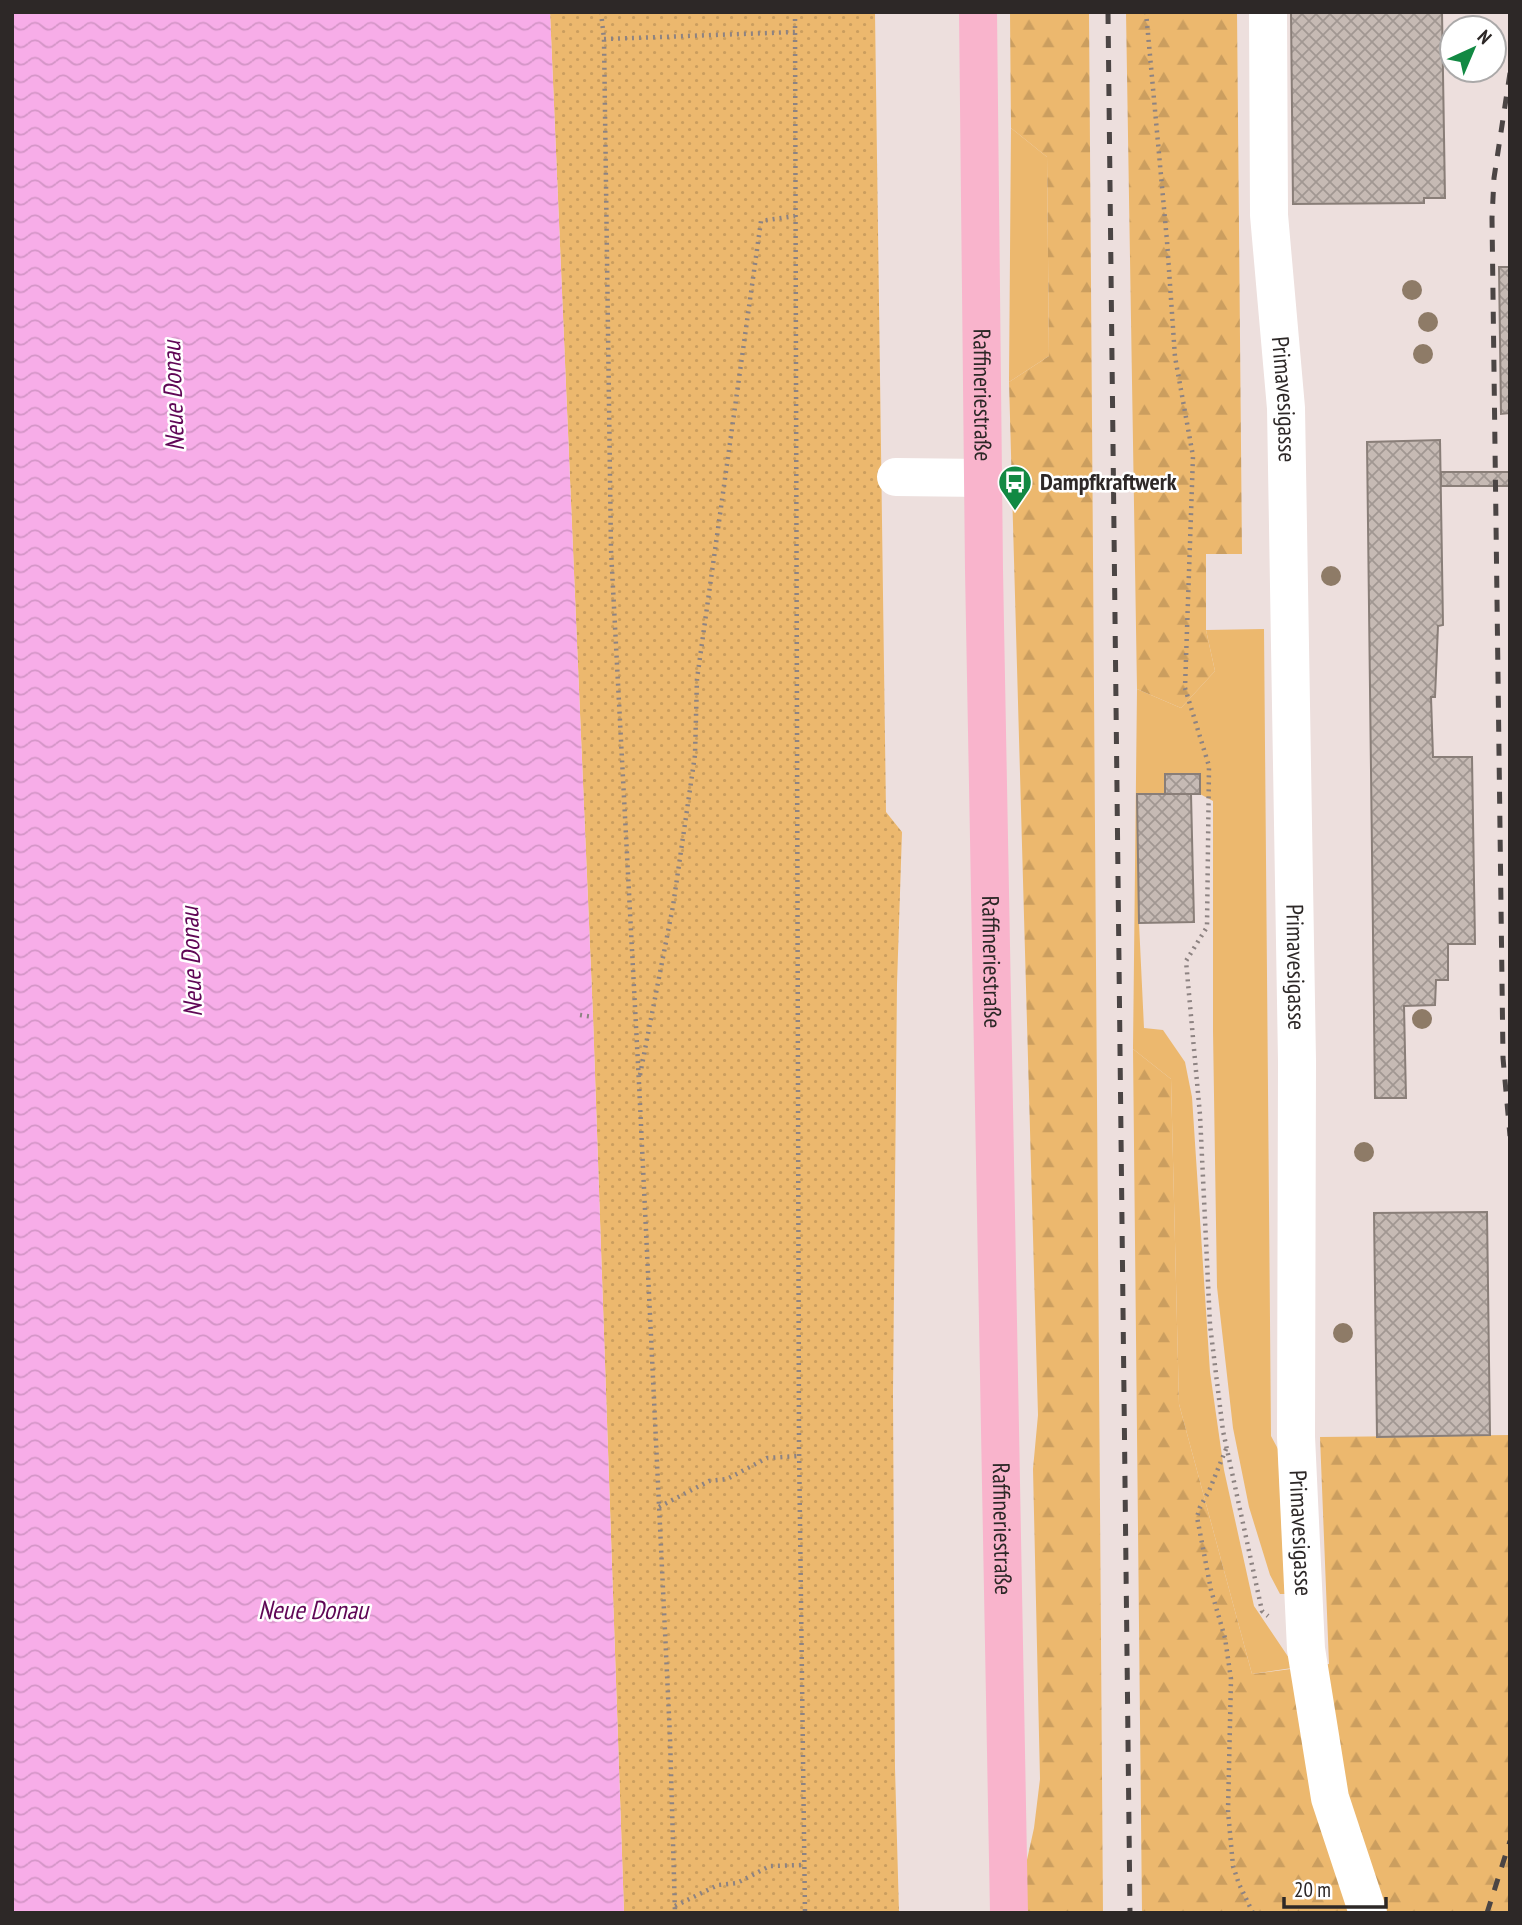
<svg xmlns="http://www.w3.org/2000/svg" width="1522" height="1925" font-family="'PT Sans Narrow',sans-serif">
	<defs>
		<pattern id="forest-firs" width="22" height="20" patternUnits="userSpaceOnUse" patternTransform="scale(1.75)"><rect width="22" height="20" fill="#ecb86e"/><path d="M5 1l3.5 6h-7zM16 11l3.5 6h-7z" fill="#cb9e5f"/></pattern>
		<pattern id="park-dots" width="8" height="8" patternUnits="userSpaceOnUse" patternTransform="scale(1.75)"><rect width="8" height="8" fill="#ecb86e"/><path d="M2 2h.1M6 6h.1" fill="none" stroke="#cb9e5f" stroke-width="1.8" stroke-linecap="round"/></pattern>
		<pattern id="water-waves" width="16" height="10" patternUnits="userSpaceOnUse" patternTransform="scale(1.75)"><rect width="16" height="10" fill="#f7ade8"/><path d="M0 5q4-4 8 0t8 0" fill="none" stroke="#d495c7"/></pattern>
		<pattern id="building-cross-hatch" width="8" height="8" patternUnits="userSpaceOnUse" patternTransform="scale(1.75)"><rect width="8" height="8" fill="#c6bab4"/><path d="M0 0l8 8M0 8l8-8" fill="none" stroke="#a19792"/></pattern>
	</defs>
	<rect width="100%" height="100%" fill="#eddfdd"/>
	<path fill="#ecb86e" d="M 1011,128 L 1047,157 L 1049,356 L 1009,382 Z
		M 1264,629 L 1271,1436 L 1278,1449 L 1285,1594 L 1280,1594 L 1270,1575 L 1249,1507 L 1233,1428 L 1217,1287 L 1213,1031 L 1213,801 L 1200,794 L 1200,774 L 1166,774 L 1165,794 L 1137,795 L 1139,923 L 1144,1028 L 1163,1030 L 1185,1062 L 1192,1097 L 1210,1372 L 1224,1470 L 1254,1606 L 1291,1661 L 1292,1668 L 1252,1674 L 1179,1404 L 1171,1079 L 1133,1049 L 1137,689 L 1181,708 L 1215,671 L 1206,630 Z"/>
	<path fill="url(#forest-firs)" d="M 1010,12 L 1089,12 L 1103,1913 L 1020,1913 L 1023,1878 L 1034,1828 L 1040,1779 L 1033,1469 L 1038,1415 L 1009,382 L 1049,356 L 1047,157 L 1011,128 Z
		M 1126,12 L 1237,12 L 1242,554 L 1206,554 L 1206,630 L 1215,671 L 1181,708 L 1137,689 Z
		M 1133,1049 L 1171,1079 L 1179,1404 L 1252,1674 L 1329,1664 L 1320,1437 L 1510,1435 L 1510,1913 L 1142,1913 Z"/>
	<path fill="url(#park-dots)" d="M 550,12 L 875,12 L 886,812 L 902,832 L 897,984 L 893,1394 L 895,1768 L 899,1913 L 624,1913 L 593,1017 Z"/>
	<path fill="url(#water-waves)" d="M 12,12 L 550,12 L 593,1017 L 624,1913 L 12,1913 Z"/>
	<path fill="url(#building-cross-hatch)" stroke="#897e78" stroke-width="2" d="M 1291,12 L 1442,12 L 1445,198 L 1424,198 L 1424,203 L 1293,204 Z
		M 1499,267 L 1510,267 L 1510,417 L 1510,413 L 1501,414 Z
		M 1440,440 L 1443,625 L 1438,626 L 1435,697 L 1431,697 L 1433,757 L 1472,757 L 1475,944 L 1448,944 L 1448,980 L 1436,980 L 1435,1005 L 1404,1006 L 1406,1098 L 1375,1098 L 1367,442 Z
		M 1441,472 L 1510,472 L 1510,486 L 1441,486 Z
		M 1165,774 L 1200,774 L 1200,794 L 1165,794 Z
		M 1137,794 L 1191,794 L 1194,922 L 1139,923 Z
		M 1487,1212 L 1490,1435 L 1377,1437 L 1374,1213 Z"/>
	<g fill="none" stroke-linecap="round" stroke-linejoin="round">
		<path stroke="#8d8382" stroke-width="4.5" stroke-dasharray="2 5" stroke-linecap="butt" d="M 601,12 L 604,39 L 611,550 L 639,1083 L 670,1737 L 675,1913
			M 795,12 L 799,1444 L 805,1913
			M 1146,12 L 1167,241 L 1175,357 L 1193,456 L 1185,688 L 1209,766 L 1207,927 L 1186,961 L 1200,1115 L 1210,1325 L 1223,1431 L 1262,1611 L 1268,1616
			M 604,39 L 796,32
			M 580,1015 L 593,1017
			M 640,1075 L 673,906 L 695,755 L 697,679 L 761,221 L 795,216
			M 1226,1449 L 1209,1491 L 1200,1507 L 1197,1517 L 1211,1590 L 1225,1638 L 1231,1679 L 1228,1811 L 1233,1866 L 1239,1884 L 1253,1913
			M 659,1507 L 709,1481 L 727,1479 L 767,1458 L 799,1456
			M 675,1906 L 718,1885 L 737,1883 L 770,1866 L 804,1865"/>
		<g stroke="#fff" stroke-width="38">
			<path id="s1" d="M 1268,12 L 1269,215 L 1286,408 L 1297,1061 L 1296,1437 L 1306,1649 L 1330,1798 L 1368,1913"/>
			<path d="M 896,477 L 984,478"/>
		</g>
		<path stroke="#f9b4cc" stroke-width="38" id="s2" d="M 978,12 L 984,570 L 1009,1913"/>
		<path stroke="#4b4544" stroke-width="5" stroke-dasharray="12 12" stroke-linecap="butt" d="M 1108,12 L 1130,1913
			M 1510,73 L 1494,178 L 1492,218 L 1503,1058 L 1510,1136
			M 1487,1913 L 1510,1841"/>
	</g>
	<g fill="#8e7b67">
		<circle cx="1412" cy="290" r="10"/>
		<circle cx="1428" cy="322" r="10"/>
		<circle cx="1423" cy="354" r="10"/>
		<circle cx="1331" cy="576" r="10"/>
		<circle cx="1422" cy="1019" r="10"/>
		<circle cx="1364" cy="1152" r="10"/>
		<circle cx="1343" cy="1333" r="10"/>
	</g>
	<defs>
		<g id="bus-pin" transform="scale(1.75)"><path d="M0 17L-7.5 6A9.5 9.5 0 1 1 7.5 6Z" fill="#128943" stroke="#fff"/><path d="M-5-6H5V4H4V6H2V4H-2V6H-4V4H-5ZM-3.5-4V0h7V-4ZM-3.5 1.2v1.5H-2V1.2ZM2 1.2v1.5H3.5V1.2Z" fill="#fff"/></g>
	</defs>
	<g fill-rule="evenodd">
		<use href="#bus-pin" x="1015" y="482"/>
	</g>
	<g text-anchor="middle" stroke-width="5" stroke-linejoin="round" paint-order="stroke">
		<g font-size="24" fill="#2d2827" stroke="#fff">
			<text dy="8" stroke="none"><textPath href="#s2" startOffset="383">Raffineriestraße</textPath></text>
			<text dy="8" stroke="none"><textPath href="#s1" startOffset="388">Primavesigasse</textPath></text>
			<text dy="8" stroke="none"><textPath href="#s2" startOffset="950">Raffineriestraße</textPath></text>
			<text dy="8" stroke="none"><textPath href="#s1" startOffset="956">Primavesigasse</textPath></text>
			<text dy="8" stroke="none"><textPath href="#s2" startOffset="1517">Raffineriestraße</textPath></text>
			<text dy="8" stroke="none"><textPath href="#s1" startOffset="1522">Primavesigasse</textPath></text>
		</g>
		<g font-size="24" font-weight="bold" fill="#2d2827" stroke="#fff" text-anchor="start">
			<text x="1040" y="490">Dampfkraftwerk</text>
		</g>
		<g font-size="26" font-style="italic" fill="#600756" stroke="#fff">
			<text transform="translate(173 396) rotate(-92)" y="9">Neue Donau</text>
			<text transform="translate(191 962) rotate(-92)" y="9">Neue Donau</text>
			<text x="313" y="1619">Neue Donau</text>
		</g>
	</g>
	<rect width="1522" height="1925" fill="none" stroke="#2d2827" stroke-width="28"/>
	<g transform="translate(1473 49) rotate(44)"><circle r="33" fill="#ffffff" stroke="#aba9a9" stroke-width="2"/>
	<path d="M0-5L12 26L0 18L-12 26Z" fill="#128943"/>
	<text y="-10" font-size="19" font-weight="bold" text-anchor="middle" fill="#2d2827">N</text>
	</g>
	<path d="M1284 1897v10h102v-10" fill="none" stroke="#2d2827" stroke-width="3.5"/>
	<text x="1294" y="1897" font-size="21" fill="#2d2827" stroke="#ffffff" stroke-width="5" paint-order="stroke">20 m</text>
</svg>
